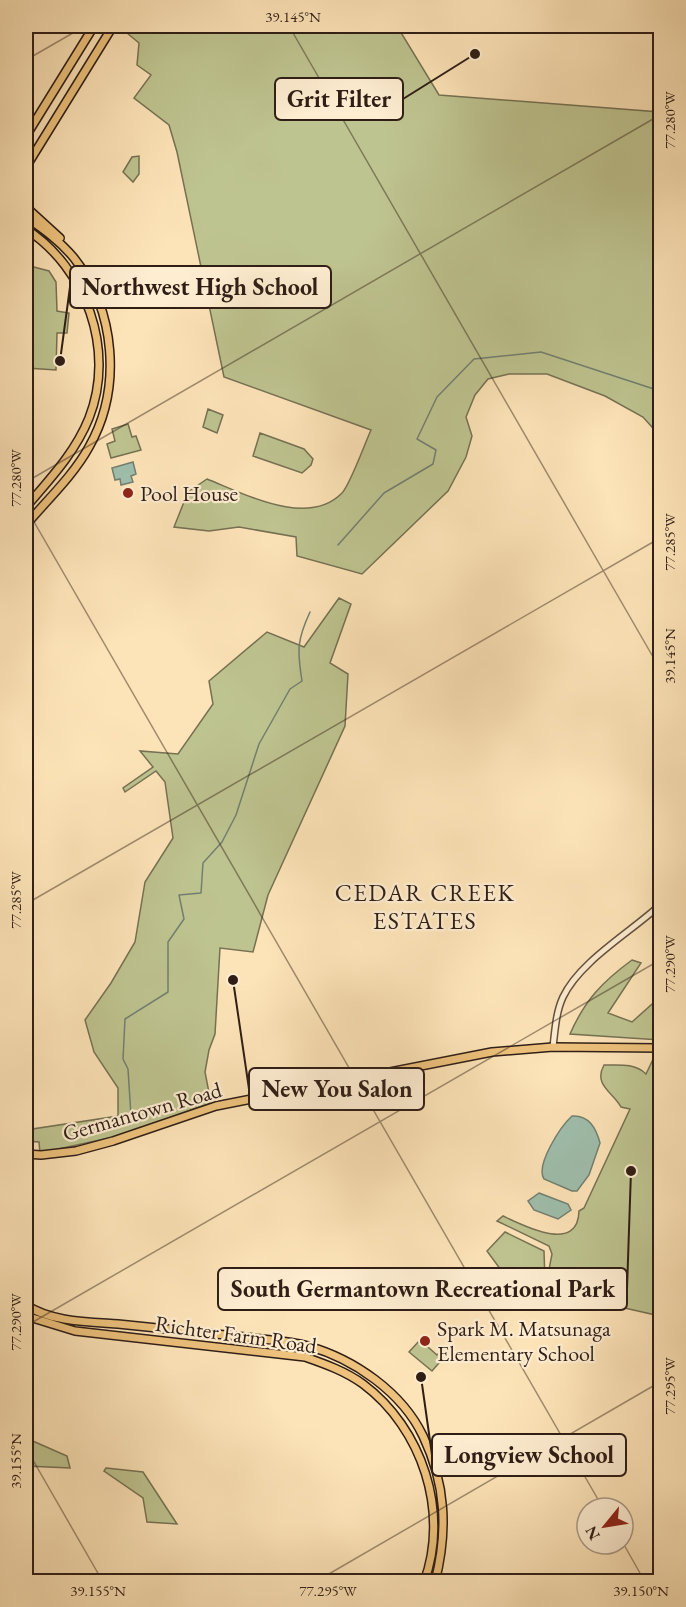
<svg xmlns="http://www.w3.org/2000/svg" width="686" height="1607" font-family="'EB Garamond',serif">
	<rect width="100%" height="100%" fill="#fde4b8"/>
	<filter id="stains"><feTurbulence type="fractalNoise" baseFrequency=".00333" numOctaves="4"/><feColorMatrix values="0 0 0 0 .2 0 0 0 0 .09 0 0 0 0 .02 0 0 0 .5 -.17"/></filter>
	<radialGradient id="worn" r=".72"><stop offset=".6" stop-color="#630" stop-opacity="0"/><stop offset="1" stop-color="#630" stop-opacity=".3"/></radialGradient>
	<path fill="#bec490" stroke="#767153" stroke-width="1.5" d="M 123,26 L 397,26 L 439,95 L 660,112 L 660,436 L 643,417 L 605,396 L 547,374 L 509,374 L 488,379 L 475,395 L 466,417 L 472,436 L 466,457 L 448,491 L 362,574 L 297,556 L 296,537 L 239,527 L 209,531 L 174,527 L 188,492 L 207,479 C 245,494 308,528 342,493 C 350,485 365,443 371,430 L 224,377 L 177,152 L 169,125 L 134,98 L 151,75 L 137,65 L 139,43 L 121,28 Z
		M 139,156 L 139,174 L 133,182 L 123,172 L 132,157 Z
		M 26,265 L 49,271 L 56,282 L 57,311 L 69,313 L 67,333 L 57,333 L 56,370 L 26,368 Z
		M 208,409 L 223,415 L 217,433 L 203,427 Z
		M 128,424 L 132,437 L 136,436 L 141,450 L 111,458 L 107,444 L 115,441 L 112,429 Z
		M 260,433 L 304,449 L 313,459 L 311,465 L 302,473 L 253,456 Z
		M 339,598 L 351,604 L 330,663 L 348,674 L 345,726 L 268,895 L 253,952 L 220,948 L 215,1034 L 209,1050 L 205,1072 L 211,1103 L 118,1136 L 40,1153 L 39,1142 L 26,1141 L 26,1130 L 118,1116 L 118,1088 L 94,1052 L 85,1020 L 111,983 L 135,942 L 145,882 L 173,838 L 165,782 L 156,771 L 125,792 L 123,788 L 153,767 L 140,751 L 178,754 L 213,704 L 209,681 L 267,632 L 304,647 Z
		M 632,960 L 641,963 L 608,1013 L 632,1022 L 660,997 L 660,1040 L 570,1034 C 585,1000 602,982 632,960 Z
		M 657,1051 L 660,1051 L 660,1316 L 545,1290 L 552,1254 L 549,1246 L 497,1221 L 503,1216 C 524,1226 578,1254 579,1211 L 584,1208 L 630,1109 L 621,1107 C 613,1092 593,1085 604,1065 C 619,1065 635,1063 646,1074 Z
		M 505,1232 L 544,1251 L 545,1281 L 535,1294 L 520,1296 L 487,1251 Z
		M 420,1340 L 437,1355 L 440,1352 L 445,1356 L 432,1371 L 409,1352 Z
		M 26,1438 L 67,1456 L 70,1468 L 26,1466 Z
		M 106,1468 L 143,1472 L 177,1524 L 147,1522 L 143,1498 L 104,1471 Z"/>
	<path fill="#9fbfae" stroke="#727f71" stroke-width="1.5" d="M 133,462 L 136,474 L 131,476 L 133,482 L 121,485 L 120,479 L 115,480 L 112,468 Z
		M 572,1116 C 589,1115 596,1128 600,1143 L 589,1175 L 577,1191 L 572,1191 L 544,1179 C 535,1165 561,1126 572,1116 Z
		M 539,1193 L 568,1204 L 571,1210 L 558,1219 L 534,1210 L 528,1201 Z"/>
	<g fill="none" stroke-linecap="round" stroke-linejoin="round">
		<path stroke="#727f71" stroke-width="1.5" d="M 338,545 L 384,493 L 433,464 L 436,450 L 417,439 L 437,397 L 474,359 L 541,352 L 660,391
			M 131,1116 L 128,1069 L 123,1059 L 125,1019 L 168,992 L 168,942 L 184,919 L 179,895 L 201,893 L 203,863 L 222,842 L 236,815 L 259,744 L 290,689 L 302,681 C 297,650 297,640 310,612"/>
		<g stroke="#62503e" stroke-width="8">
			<path id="minor" d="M 553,1047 C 555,1030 556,1012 563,997 C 580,961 631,932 660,905
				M 26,1580 L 84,1582"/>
		</g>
		<g stroke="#2f1e16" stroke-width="10">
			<path id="major" d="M 26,136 L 94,26
				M 26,167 L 113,26
				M 26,207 L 60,238
				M 26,217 C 43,229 60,241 74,258 C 116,311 122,389 89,447 C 73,476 47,500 26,525
				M 26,229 C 86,268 116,350 89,418 C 75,453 49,480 26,507
				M 26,1154 L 41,1155 L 76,1151 L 113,1141 L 216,1106 L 492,1052 L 553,1047 L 660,1048
				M 26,1305 C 51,1322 89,1322 118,1324 C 161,1328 203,1333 245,1337 C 265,1340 288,1340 308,1346 C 354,1359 402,1392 423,1436 C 446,1484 448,1531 435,1582
				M 26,1316 L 75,1331 L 305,1357 C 325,1364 345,1371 363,1384 C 422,1428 450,1512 424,1582"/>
		</g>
		<use href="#minor" stroke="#feedd1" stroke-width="5"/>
		<use href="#major" stroke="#eec27c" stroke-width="7"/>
	</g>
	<path fill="none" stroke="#2f1e16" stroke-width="1.5" stroke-opacity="0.45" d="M 289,26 L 660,669M 26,60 L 85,26M 26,482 L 660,115M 26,508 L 603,1508M 26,904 L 660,538M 26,1326 L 660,960M 26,1448 L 103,1582M 623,1543 L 645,1582M 315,1582 L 660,1382"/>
	<g fill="#8f2418" stroke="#feedd1" stroke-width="2">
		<circle cx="128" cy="493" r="6"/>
		<circle cx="425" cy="1341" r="6"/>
	</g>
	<g text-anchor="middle" stroke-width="4.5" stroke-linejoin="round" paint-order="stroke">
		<g font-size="22" fill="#2f1e16" stroke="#feedd1" text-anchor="start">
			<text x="140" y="501">Pool House</text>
			<text x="437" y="1336">Spark M. Matsunaga<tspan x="437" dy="25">Elementary School</tspan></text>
		</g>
		<g font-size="22" fill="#2f1e16" stroke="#feedd1">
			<text transform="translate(142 1111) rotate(-16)" y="8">Germantown Road</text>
			<text transform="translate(236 1334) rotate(8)" y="8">Richter Farm Road</text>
		</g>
		<g font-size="24" letter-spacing="1.5" fill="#2f1e16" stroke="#feedd1">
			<text x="425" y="901">CEDAR CREEK<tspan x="425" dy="28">ESTATES</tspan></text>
		</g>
	</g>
	<path fill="none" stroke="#2f1e16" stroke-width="2" d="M475 54L403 99M60 361L70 287M233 980L249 1089M631 1171L627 1289M421 1377L432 1455"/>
	<g fill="#2f1e16" stroke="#feedd1" stroke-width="2">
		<circle cx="475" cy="54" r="6"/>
		<circle cx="60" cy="361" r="6"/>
		<circle cx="233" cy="980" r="6"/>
		<circle cx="631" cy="1171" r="6"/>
		<circle cx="421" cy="1377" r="6"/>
	</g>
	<g fill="#feedd1" stroke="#2f1e16" stroke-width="2">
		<rect x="275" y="78" width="128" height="42" rx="6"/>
		<rect x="70" y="266" width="261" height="42" rx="6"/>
		<rect x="249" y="1068" width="175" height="42" rx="6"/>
		<rect x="218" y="1268" width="409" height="42" rx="6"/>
		<rect x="432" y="1434" width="194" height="42" rx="6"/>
	</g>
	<g font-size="24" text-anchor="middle" font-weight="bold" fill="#2f1e16">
		<text x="339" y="107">Grit Filter</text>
		<text x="200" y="295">Northwest High School</text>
		<text x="337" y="1097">New You Salon</text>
		<text x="423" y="1297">South Germantown Recreational Park</text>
		<text x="529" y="1463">Longview School</text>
	</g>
	<rect width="686" height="1607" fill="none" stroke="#fde4b8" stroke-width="66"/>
	<g transform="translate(605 1526) rotate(240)"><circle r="28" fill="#feedd1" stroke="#ab9a86" stroke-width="1.5"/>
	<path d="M0-4.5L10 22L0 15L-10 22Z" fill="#8f2418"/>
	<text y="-9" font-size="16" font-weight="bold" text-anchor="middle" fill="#2f1e16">N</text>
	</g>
	<rect x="33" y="33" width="620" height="1541" fill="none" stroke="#2f1e16" stroke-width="2"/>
	<g font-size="15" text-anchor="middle" fill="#2f1e16">
		<text x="293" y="22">39.145°N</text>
		<text transform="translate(670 120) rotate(-90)" y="5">77.280°W</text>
		<text transform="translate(16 478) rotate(-90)" y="5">77.280°W</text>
		<text transform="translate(670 542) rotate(-90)" y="5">77.285°W</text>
		<text transform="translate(670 656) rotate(-90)" y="5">39.145°N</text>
		<text transform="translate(16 900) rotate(-90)" y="5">77.285°W</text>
		<text transform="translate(670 964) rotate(-90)" y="5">77.290°W</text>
		<text transform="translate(16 1322) rotate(-90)" y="5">77.290°W</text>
		<text transform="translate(670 1386) rotate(-90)" y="5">77.295°W</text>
		<text transform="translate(16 1461) rotate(-90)" y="5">39.155°N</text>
		<text x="98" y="1596">39.155°N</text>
		<text x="328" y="1596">77.295°W</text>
		<text x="641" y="1596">39.150°N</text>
	</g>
	<rect width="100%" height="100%" filter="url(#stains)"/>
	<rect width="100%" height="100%" fill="url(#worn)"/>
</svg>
